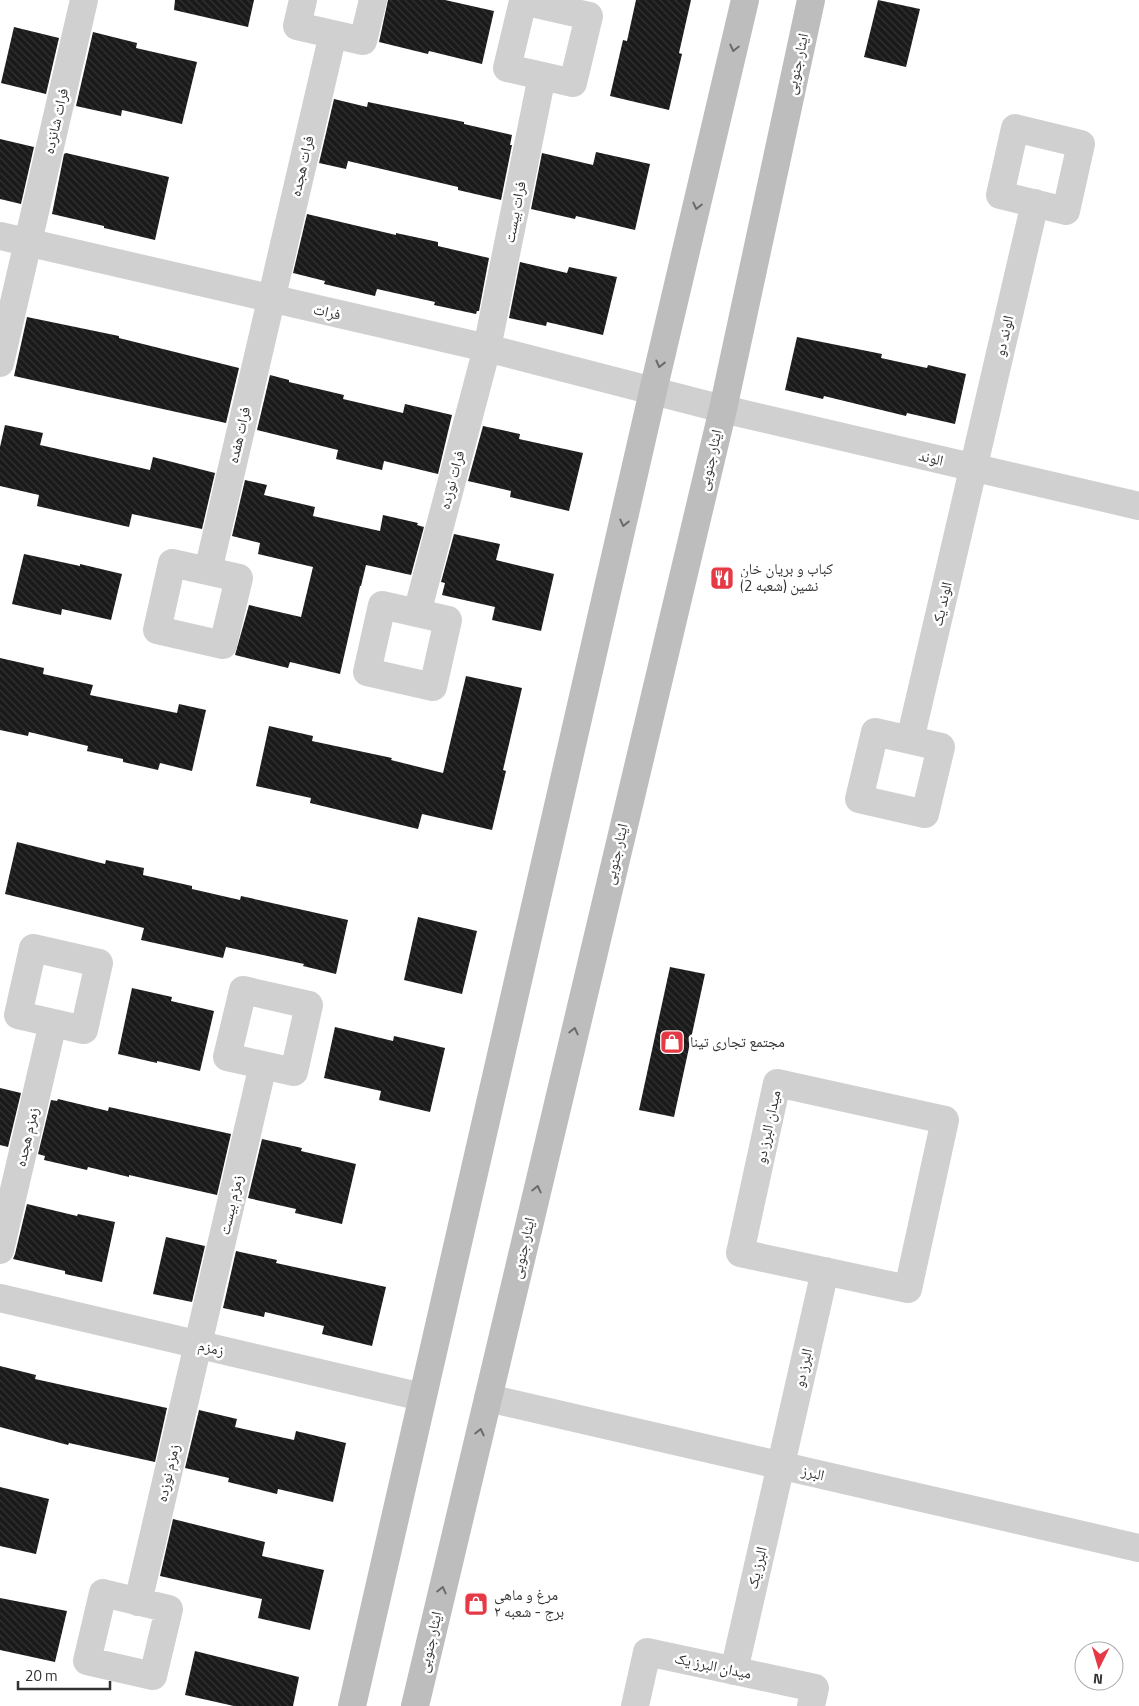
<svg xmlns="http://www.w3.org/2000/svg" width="1139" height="1706" font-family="'Titillium Web','Noto Naskh Arabic',sans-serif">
	<defs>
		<pattern id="building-back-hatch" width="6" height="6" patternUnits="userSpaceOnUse" patternTransform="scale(1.25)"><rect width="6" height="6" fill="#1a1a1a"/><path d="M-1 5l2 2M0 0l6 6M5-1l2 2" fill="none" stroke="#333"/></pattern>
	</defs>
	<rect width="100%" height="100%" fill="#fff"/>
	<path fill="url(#building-back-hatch)" d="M 175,0 L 254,0 L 248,27 L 174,10 Z
		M 388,0 L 445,0 L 494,11 L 482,64 L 429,51 L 428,54 L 379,42 Z
		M 636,0 L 691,0 L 679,53 L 682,54 L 669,110 L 610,96 L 623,40 L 627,41 Z
		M 878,0 L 920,9 L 906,67 L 864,57 Z
		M 14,27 L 59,38 L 46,94 L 1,83 Z
		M 93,32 L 137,43 L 136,48 L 197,62 L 182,124 L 122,110 L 121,116 L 76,106 Z
		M 334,99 L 367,107 L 368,102 L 464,122 L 464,124 L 512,135 L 510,145 L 512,145 L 501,200 L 458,190 L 458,187 L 348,161 L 346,169 L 319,163 Z
		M 0,139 L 34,147 L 21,204 L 0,199 Z
		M 596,152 L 650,164 L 635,230 L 576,216 L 575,219 L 531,209 L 542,153 L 593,165 Z
		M 66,153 L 169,177 L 155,240 L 104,228 L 104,226 L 52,214 L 64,154 Z
		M 307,214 L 396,235 L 396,233 L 438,242 L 438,246 L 489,258 L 479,311 L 477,311 L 476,314 L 434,305 L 435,302 L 377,289 L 375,296 L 324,284 L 325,281 L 293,273 Z
		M 520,262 L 567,273 L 569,267 L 617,277 L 603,335 L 547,322 L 546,326 L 509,318 Z
		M 27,317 L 119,336 L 119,338 L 239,368 L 226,423 L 14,376 Z
		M 797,337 L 882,354 L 881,358 L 927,368 L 928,365 L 966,374 L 955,424 L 907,413 L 906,416 L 824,396 L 823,399 L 785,390 Z
		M 270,375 L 289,380 L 289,382 L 344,395 L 343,399 L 403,413 L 405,404 L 452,415 L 438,474 L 384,461 L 382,470 L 336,459 L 338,450 L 257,430 Z
		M 5,425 L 43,433 L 40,445 L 150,470 L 153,457 L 215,473 L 202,529 L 132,514 L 129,527 L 37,506 L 39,495 L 0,486 L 0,447 Z
		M 483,426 L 520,434 L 519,439 L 583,453 L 569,511 L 510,497 L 511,491 L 468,481 Z
		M 245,480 L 267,485 L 264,495 L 315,507 L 313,516 L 380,531 L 383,515 L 418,523 L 417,525 L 424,527 L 411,575 L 366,565 L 361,586 L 360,586 L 340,674 L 290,662 L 288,668 L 235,655 L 249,605 L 301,617 L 313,567 L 258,554 L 260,543 L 232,536 Z
		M 454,534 L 500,544 L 496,560 L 554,574 L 541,631 L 492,620 L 495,607 L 442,595 L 445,583 L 441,582 Z
		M 24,554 L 80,566 L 80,564 L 122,574 L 111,620 L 62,609 L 61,615 L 12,604 Z
		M 0,658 L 44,668 L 43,674 L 93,685 L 90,695 L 177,713 L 179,704 L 206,710 L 192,771 L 160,763 L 158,770 L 123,762 L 123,759 L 87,751 L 88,746 L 29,732 L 28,736 L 0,730 Z
		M 466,676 L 522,688 L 503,770 L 506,771 L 492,830 L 422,814 L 418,829 L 310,803 L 311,798 L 256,786 L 269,726 L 313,736 L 312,741 L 392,758 L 391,760 L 443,773 Z
		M 17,842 L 105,864 L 106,860 L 144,868 L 143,875 L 192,886 L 192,889 L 240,900 L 241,896 L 348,920 L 336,974 L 303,966 L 304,964 L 226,947 L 223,958 L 141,940 L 144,928 L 5,894 Z
		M 418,917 L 477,931 L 462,994 L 404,980 Z
		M 670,967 L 705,974 L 674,1117 L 639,1110 Z
		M 132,988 L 172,997 L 171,1001 L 214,1011 L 200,1071 L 157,1061 L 157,1063 L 118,1054 Z
		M 335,1027 L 393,1041 L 394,1036 L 445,1048 L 430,1112 L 379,1100 L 381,1091 L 324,1078 Z
		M 0,1088 L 21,1093 L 8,1147 L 0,1145 Z
		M 58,1099 L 108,1111 L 109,1107 L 231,1134 L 217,1195 L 129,1175 L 129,1177 L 88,1167 L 87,1170 L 44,1160 L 45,1156 L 38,1154 L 51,1100 L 57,1101 Z
		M 262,1139 L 302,1148 L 301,1151 L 356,1164 L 342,1224 L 295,1213 L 296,1209 L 248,1198 Z
		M 27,1204 L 77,1216 L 78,1214 L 115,1222 L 102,1282 L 65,1274 L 65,1271 L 13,1259 L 15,1254 Z
		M 166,1237 L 205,1246 L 192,1302 L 153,1294 Z
		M 236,1251 L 277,1260 L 276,1263 L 386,1287 L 372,1346 L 322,1334 L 324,1326 L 265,1312 L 264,1317 L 223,1308 Z
		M 0,1366 L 36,1375 L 35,1379 L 167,1408 L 155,1462 L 69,1443 L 68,1445 L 0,1427 Z
		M 199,1410 L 237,1419 L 235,1427 L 294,1440 L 296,1431 L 346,1443 L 333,1502 L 278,1489 L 277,1494 L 228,1482 L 229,1478 L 185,1468 Z
		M 0,1487 L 49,1499 L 36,1554 L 0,1546 Z
		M 173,1519 L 265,1542 L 262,1556 L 324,1570 L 310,1630 L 258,1618 L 262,1599 L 160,1576 Z
		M 0,1598 L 67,1611 L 55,1662 L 0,1650 Z
		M 195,1651 L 299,1677 L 293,1706 L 234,1706 L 185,1695 Z"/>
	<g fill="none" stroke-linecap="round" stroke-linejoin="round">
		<path stroke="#d0d0d0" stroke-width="28" d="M 303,0 L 297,26 L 363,41 L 373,0
			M 523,1 L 589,16 L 573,83 L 507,68 Z
			M 1015,128 L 1081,144 L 1066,211 L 1000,195 Z
			M 0,236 L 487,348 L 723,409 L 1139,506
			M 0,363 L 84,0
			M 172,563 L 239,578 L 223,645 L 157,630 Z
			M 208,571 L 333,34
			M 382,605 L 448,620 L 433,687 L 367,672 Z
			M 417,613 L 487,348 L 542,76
			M 875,732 L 941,747 L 925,814 L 859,799 Z
			M 910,740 L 1035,203
			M 33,948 L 99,963 L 84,1030 L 18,1015 Z
			M 243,990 L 309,1005 L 294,1072 L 227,1057 Z
			M 777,1083 L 945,1120 L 908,1289 L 740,1253 Z
			M 0,1250 L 53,1023
			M 0,1298 L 422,1397
			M 488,1398 L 1139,1548
			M 103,1593 L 169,1609 L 153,1676 L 87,1661 Z
			M 138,1602 L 263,1065
			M 734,1671 L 825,1271
			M 635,1706 L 647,1652 L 815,1688 L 811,1706"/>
		<path stroke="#bdbdbd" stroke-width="28" d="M 352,1706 L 653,391 L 745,0
			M 415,1706 L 723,409 L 811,0"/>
	</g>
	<defs><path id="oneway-chevron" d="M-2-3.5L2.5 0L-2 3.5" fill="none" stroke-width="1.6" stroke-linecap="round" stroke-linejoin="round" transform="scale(1.25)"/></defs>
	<g stroke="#6a6a6a">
		<use href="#oneway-chevron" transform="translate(734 48) rotate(103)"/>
		<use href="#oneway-chevron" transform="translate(697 206) rotate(103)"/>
		<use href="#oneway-chevron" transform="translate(660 364) rotate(104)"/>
		<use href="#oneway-chevron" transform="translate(624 523) rotate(103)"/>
		<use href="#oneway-chevron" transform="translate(574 1031) rotate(-77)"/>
		<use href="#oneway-chevron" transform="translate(537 1189) rotate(-77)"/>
		<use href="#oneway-chevron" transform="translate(480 1432) rotate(-77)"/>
		<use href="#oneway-chevron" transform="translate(442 1590) rotate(-77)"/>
	</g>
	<defs>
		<g id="restaurant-square" transform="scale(1.25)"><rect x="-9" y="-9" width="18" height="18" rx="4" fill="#e63946" stroke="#fff"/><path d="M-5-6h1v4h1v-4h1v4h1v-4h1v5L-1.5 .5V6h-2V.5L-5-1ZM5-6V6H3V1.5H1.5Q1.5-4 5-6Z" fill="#fff"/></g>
		<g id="shop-square" transform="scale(1.25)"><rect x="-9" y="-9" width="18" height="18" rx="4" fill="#e63946" stroke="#fff"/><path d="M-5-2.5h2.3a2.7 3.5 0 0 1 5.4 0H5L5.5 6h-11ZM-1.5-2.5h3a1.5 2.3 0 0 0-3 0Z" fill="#fff"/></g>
	</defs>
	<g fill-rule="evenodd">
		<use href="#restaurant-square" x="722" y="578"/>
		<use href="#shop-square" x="672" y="1042"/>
		<use href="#shop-square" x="476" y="1604"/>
	</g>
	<g text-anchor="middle" stroke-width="5" stroke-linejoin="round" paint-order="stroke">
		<g font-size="15" fill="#333" stroke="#fff">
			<text transform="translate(797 64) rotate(-78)" y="5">ایثار جنوبی</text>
			<text transform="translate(56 121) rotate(-77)" y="5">فرات شانزده</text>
			<text transform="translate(302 166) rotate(-77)" y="5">فرات هجده</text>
			<text transform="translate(515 212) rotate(-79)" y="5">فرات بیست</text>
			<text transform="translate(327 312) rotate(13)" y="5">فرات</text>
			<text transform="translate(1004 336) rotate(-77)" y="5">الوند دو</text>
			<text transform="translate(239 435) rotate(-77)" y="5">فرات هفده</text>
			<text transform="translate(931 458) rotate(13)" y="5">الوند</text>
			<text transform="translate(710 460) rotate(-77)" y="5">ایثار جنوبی</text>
			<text transform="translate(452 480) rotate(-75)" y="5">فرات نوزده</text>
			<text transform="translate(942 604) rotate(-77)" y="5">الوند یک</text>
			<text transform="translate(616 854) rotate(-77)" y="5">ایثار جنوبی</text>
			<text transform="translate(768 1127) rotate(-78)" y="5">میدان البرز دو</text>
			<text transform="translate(27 1137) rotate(-77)" y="5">زمزم هجده</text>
			<text transform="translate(231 1205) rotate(-77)" y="5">زمزم بیست</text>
			<text transform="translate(523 1248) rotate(-77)" y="5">ایثار جنوبی</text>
			<text transform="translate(211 1348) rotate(13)" y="5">زمزم</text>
			<text transform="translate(803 1368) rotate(-77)" y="5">البرز دو</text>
			<text transform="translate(168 1473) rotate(-77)" y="5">زمزم نوزده</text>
			<text transform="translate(813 1473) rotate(13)" y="5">البرز</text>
			<text transform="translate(757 1568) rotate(-77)" y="5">البرز یک</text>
			<text transform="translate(430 1642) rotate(-77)" y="5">ایثار جنوبی</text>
			<text transform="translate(713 1666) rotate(12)" y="5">میدان البرز یک</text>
		</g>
		<g font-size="15" fill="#333" stroke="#fff" text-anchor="start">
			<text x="740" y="574">کباب و بریان خان<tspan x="740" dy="17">نشین (شعبه 2)</tspan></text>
			<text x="690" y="1047">مجتمع تجاری تینا</text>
			<text x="494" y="1600">مرغ و ماهی<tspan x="494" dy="17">برج - شعبه ۲</tspan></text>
		</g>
	</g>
	<g transform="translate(1099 1666) rotate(185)"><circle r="24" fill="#ffffff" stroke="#adadad"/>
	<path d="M0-4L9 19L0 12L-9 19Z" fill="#e63946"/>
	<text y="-8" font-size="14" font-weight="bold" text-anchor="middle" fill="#333333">N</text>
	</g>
	<path d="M18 1681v8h92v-8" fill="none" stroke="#333333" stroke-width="2.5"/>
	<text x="25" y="1681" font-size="15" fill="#333333" stroke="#ffffff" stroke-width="4" paint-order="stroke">20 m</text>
</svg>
